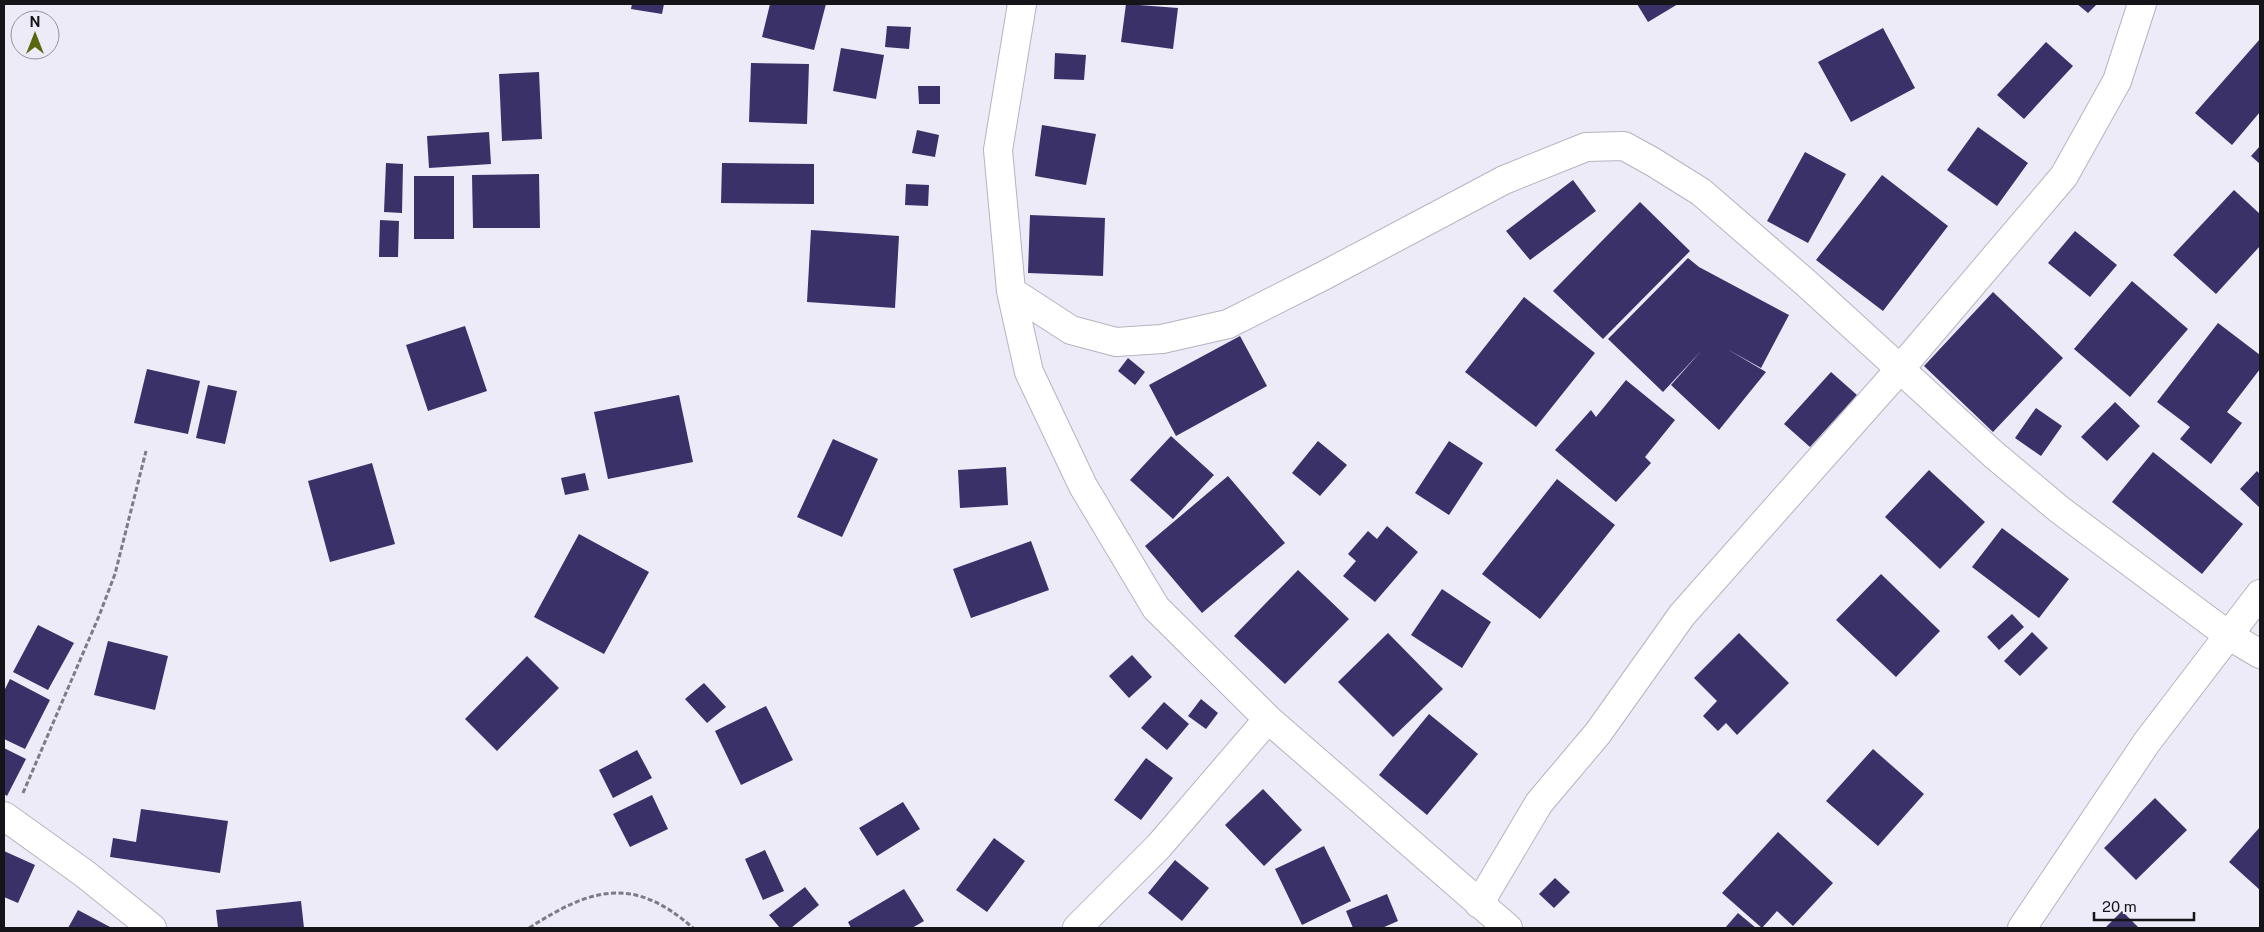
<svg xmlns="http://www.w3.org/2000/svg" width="2264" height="932" font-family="'Public Sans',sans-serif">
	<rect width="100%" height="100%" fill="#ecebf7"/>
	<path fill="#3a3168" d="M 632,4 L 664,4 L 662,14 L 631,9 Z
		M 770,4 L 826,4 L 814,50 L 762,37 Z
		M 1126,4 L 1178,8 L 1173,49 L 1121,42 Z
		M 1637,4 L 1678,4 L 1648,22 Z
		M 2077,4 L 2097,4 L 2088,13 Z
		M 887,26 L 911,27 L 909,49 L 885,47 Z
		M 1883,28 L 1915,88 L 1851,122 L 1818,62 Z
		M 2260,39 L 2260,112 L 2232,145 L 2195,113 Z
		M 2046,42 L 2073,66 L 2024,119 L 1997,95 Z
		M 841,48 L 884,55 L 876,99 L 833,91 Z
		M 1055,53 L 1086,55 L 1084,80 L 1054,79 Z
		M 751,63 L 809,64 L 807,124 L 749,122 Z
		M 539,72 L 542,139 L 502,141 L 499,74 Z
		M 918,86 L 940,86 L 940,104 L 919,104 Z
		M 1042,125 L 1096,134 L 1086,185 L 1035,176 Z
		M 1978,127 L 2028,163 L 1997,206 L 1947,170 Z
		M 917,130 L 939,135 L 935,157 L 912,153 Z
		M 489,132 L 491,164 L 429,168 L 427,136 Z
		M 2260,146 L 2260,164 L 2251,156 Z
		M 1805,152 L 1846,174 L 1808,243 L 1767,221 Z
		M 386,163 L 403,164 L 402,213 L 384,212 Z
		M 722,163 L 814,164 L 814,204 L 721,203 Z
		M 539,174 L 540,228 L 473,228 L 472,175 Z
		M 1882,175 L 1948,226 L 1883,311 L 1816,260 Z
		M 414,176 L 454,176 L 454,239 L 414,239 Z
		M 1573,180 L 1596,211 L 1530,260 L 1506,231 Z
		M 906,184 L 929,185 L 928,206 L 905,205 Z
		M 2234,190 L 2260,214 L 2260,246 L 2216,294 L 2173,255 Z
		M 1640,202 L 1690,251 L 1603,339 L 1553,291 Z
		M 1030,215 L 1105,218 L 1103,276 L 1028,273 Z
		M 380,220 L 399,221 L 398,257 L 379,257 Z
		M 811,230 L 899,236 L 895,308 L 807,302 Z
		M 2075,231 L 2117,265 L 2090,297 L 2048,263 Z
		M 1688,258 L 1699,267 L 1789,315 L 1761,368 L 1727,349 L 1766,372 L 1719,430 L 1671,385 L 1702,350 L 1663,392 L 1608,339 Z
		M 2132,281 L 2188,329 L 2130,397 L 2074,349 Z
		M 1993,292 L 2063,358 L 1993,432 L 1924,366 Z
		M 1524,297 L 1595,353 L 1536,427 L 1465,372 Z
		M 2218,323 L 2260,355 L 2260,369 L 2227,412 L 2242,423 L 2211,464 L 2180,439 L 2190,427 L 2157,402 Z
		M 465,326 L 487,391 L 428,411 L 406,345 Z
		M 1240,336 L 1267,386 L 1176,436 L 1149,385 Z
		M 1128,358 L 1145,372 L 1135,385 L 1118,371 Z
		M 147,369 L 200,381 L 188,434 L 134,423 Z
		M 1831,372 L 1857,395 L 1810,447 L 1784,424 Z
		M 1626,380 L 1675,420 L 1645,457 L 1651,463 L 1616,502 L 1555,450 L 1591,410 L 1596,417 Z
		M 208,385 L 237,391 L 225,444 L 196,438 Z
		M 679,395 L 693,462 L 608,479 L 594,412 Z
		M 2115,402 L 2140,426 L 2107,461 L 2081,437 Z
		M 2036,408 L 2062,426 L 2041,456 L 2015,438 Z
		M 1171,436 L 1214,475 L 1173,519 L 1130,480 Z
		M 833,439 L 878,459 L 842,537 L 797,517 Z
		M 1318,441 L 1347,465 L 1320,496 L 1292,473 Z
		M 1449,441 L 1483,463 L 1449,515 L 1415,493 Z
		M 2153,452 L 2243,524 L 2202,574 L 2112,502 Z
		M 372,463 L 395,544 L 330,562 L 308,481 Z
		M 1006,467 L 1008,505 L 960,508 L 958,470 Z
		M 1929,470 L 1985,522 L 1940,569 L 1885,517 Z
		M 2257,471 L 2260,474 L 2260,508 L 2240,489 Z
		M 585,473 L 589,490 L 565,495 L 561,478 Z
		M 1228,476 L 1285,543 L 1202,613 L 1145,546 Z
		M 1557,479 L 1615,525 L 1540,619 L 1482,574 Z
		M 1387,526 L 1418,552 L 1375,602 L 1343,576 L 1356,561 L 1348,554 L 1368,531 L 1377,539 Z
		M 2002,528 L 2069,579 L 2039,618 L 1972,567 Z
		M 579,534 L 649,572 L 604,654 L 534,617 Z
		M 1031,541 L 1049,590 L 971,618 L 953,569 Z
		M 1298,570 L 1349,619 L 1285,684 L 1234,636 Z
		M 1881,574 L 1940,631 L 1896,677 L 1836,620 Z
		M 1442,589 L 1491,622 L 1462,668 L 1411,635 Z
		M 2012,614 L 2024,627 L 1999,650 L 1987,637 Z
		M 38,625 L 74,643 L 48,690 L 13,672 Z
		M 2032,632 L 2048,648 L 2020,676 L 2004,661 Z
		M 1388,633 L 1443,689 L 1393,737 L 1338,682 Z
		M 1739,633 L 1789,683 L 1737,735 L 1726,723 L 1718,731 L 1703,716 L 1717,701 L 1694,678 Z
		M 108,641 L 168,656 L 155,710 L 94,695 Z
		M 1132,655 L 1152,677 L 1129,698 L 1109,676 Z
		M 527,656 L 559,688 L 497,751 L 465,719 Z
		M 10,679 L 50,700 L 25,749 L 4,739 L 4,691 Z
		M 704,683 L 726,707 L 707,723 L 685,699 Z
		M 1201,699 L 1218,713 L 1206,729 L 1188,716 Z
		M 1164,702 L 1189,724 L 1167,750 L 1141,728 Z
		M 766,706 L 793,760 L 741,785 L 715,731 Z
		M 1429,714 L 1478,754 L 1427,815 L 1379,775 Z
		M 4,748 L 26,759 L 7,796 L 4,794 Z
		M 1873,749 L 1924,794 L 1878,846 L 1826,801 Z
		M 637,750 L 652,778 L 613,798 L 599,770 Z
		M 1146,758 L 1173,778 L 1141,820 L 1114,800 Z
		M 1263,789 L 1302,830 L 1264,866 L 1225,825 Z
		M 652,795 L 668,829 L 630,847 L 613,814 Z
		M 2155,798 L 2187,830 L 2136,880 L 2104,848 Z
		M 903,802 L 920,829 L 877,856 L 859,828 Z
		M 141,809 L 228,821 L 220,873 L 110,857 L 113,838 L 136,842 Z
		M 2260,827 L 2260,890 L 2229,862 Z
		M 1778,832 L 1833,883 L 1793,926 L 1777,911 L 1762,928 L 1722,893 Z
		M 994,838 L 1025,861 L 987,912 L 956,890 Z
		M 1324,846 L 1351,901 L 1302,925 L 1275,869 Z
		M 765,850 L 784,891 L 763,900 L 745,859 Z
		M 4,851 L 35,865 L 18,903 L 4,897 Z
		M 1175,860 L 1209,888 L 1182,921 L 1148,893 Z
		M 1555,878 L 1570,892 L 1554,908 L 1539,894 Z
		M 805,887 L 819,905 L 791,928 L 780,928 L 769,915 Z
		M 904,889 L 924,921 L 912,928 L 851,928 L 848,922 Z
		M 1387,894 L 1398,921 L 1382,928 L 1353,928 L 1346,911 Z
		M 301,901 L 304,928 L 218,928 L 216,910 Z
		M 78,910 L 112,928 L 68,928 Z
		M 2122,911 L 2139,928 L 2105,928 Z
		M 1738,913 L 1756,928 L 1725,928 Z"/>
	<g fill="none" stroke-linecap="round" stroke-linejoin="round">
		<g stroke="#b5b4c0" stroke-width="30">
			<path id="minor" d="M 1022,4 L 998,150 L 1011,291 L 1029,372 L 1083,486 L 1156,608 L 1268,719 L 1508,928
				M 1011,291 L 1071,330 L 1116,342 L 1162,339 L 1228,324 L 1323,276 L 1504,180 L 1586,147 L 1624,146 L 1653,162 L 1701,192 L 1806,283 L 1993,454 L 2060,510 L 2228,635 L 2260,654
				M 4,816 L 85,874 L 152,928
				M 1479,904 L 1539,803 L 1598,733 L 1682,615 L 1900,369 L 2064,176 L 2117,81 L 2142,4
				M 1077,928 L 1159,846 L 1268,719
				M 2022,928 L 2147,742 L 2260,594"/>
		</g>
		<path stroke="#7d7c84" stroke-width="3" stroke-dasharray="5 2.5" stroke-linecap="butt" d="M 23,793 L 99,616 L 115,574 L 146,451
			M 529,928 C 591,888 633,875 693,928"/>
		<use href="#minor" stroke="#fff" stroke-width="28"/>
	</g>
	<rect width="2264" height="932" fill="none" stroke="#151519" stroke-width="10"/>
	<g transform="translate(35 35)"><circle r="24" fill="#ecebf7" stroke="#96959e"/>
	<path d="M0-4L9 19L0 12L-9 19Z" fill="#5a670e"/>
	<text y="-8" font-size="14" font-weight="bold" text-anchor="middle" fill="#151519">N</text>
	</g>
	<path d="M2094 912v8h100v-8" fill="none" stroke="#151519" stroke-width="2.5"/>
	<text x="2102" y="912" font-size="15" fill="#151519" stroke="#ecebf7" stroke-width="4" paint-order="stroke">20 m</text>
</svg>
